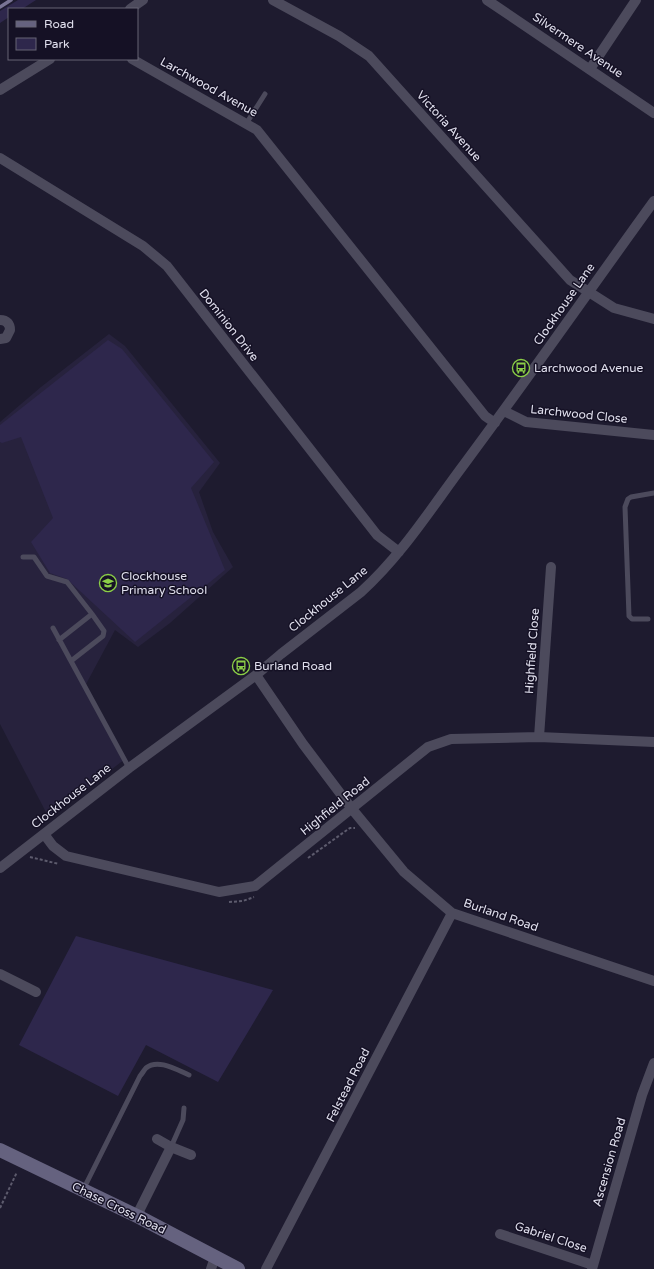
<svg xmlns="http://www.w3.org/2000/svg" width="654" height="1269" font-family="'Varela Round',sans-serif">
	<rect width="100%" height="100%" fill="#1e1b2f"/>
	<path fill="#27223d" d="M 109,334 L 125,346 L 220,463 L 199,492 L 213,532 L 233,567 L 170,623 L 138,647 L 115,630 L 85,686 L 125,759 L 49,818 L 0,724 L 0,422 L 41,387 Z"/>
	<path fill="#2e274c" d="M 18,0 L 36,0 L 22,9 L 9,9 L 9,17 L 0,23 L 0,11 Z
		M 108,340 L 122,349 L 214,462 L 191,488 L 225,570 L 135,642 L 67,579 L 50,573 L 31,542 L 53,518 L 21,437 L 2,443 L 0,442 L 0,425 Z
		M 76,936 L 273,990 L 218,1082 L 146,1045 L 118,1096 L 19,1045 Z"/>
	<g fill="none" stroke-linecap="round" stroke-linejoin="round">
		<path stroke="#797494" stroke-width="3.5" d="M 0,7 L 11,0"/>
		<path stroke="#5d5b6d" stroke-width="2" stroke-dasharray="3 2" stroke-linecap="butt" d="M 30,857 L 59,864
			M 308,858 L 347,830 L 350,828 L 355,828
			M 229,902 L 243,901 L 254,897
			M 0,1208 L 17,1172"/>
		<path stroke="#4c4a5c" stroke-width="5" d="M 246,124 L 265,94
			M 23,557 L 34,557 L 47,576 L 67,582 L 92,614
			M 648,619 L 632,619 L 629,616 L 625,507 L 628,499 L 631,497 L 654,493
			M 53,628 L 129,768
			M 59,640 L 92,614 L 104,631 L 103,636 L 71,661
			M 171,1147 L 183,1120 L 184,1108
			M 83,1190 L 140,1076 C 142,1074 144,1070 146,1068 C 158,1058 177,1070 189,1075"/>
		<path stroke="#4c4a5c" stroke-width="10" d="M 273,0 L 339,36 L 369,56 L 570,280 L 614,308 L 654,319
			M 487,0 L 654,113
			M 130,9 L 143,0
			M 132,59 L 257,130 L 485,416 L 495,423
			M 590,69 L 636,0
			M 0,90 L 50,59
			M 0,158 L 143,246 L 167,266 L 377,535 L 399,552
			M 0,320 C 7,320 10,324 10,330 L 6,338 L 0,339
			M 504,411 L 526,422 L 654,435
			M 256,675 L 303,744 L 352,809 L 404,872 L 452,913 L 654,981
			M 539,737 L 551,567
			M 44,834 L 53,846 L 66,856 L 219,892 L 255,886 L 428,747 L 451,739 L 539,737 L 654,742
			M 0,868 L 129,768 L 256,675 L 281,654 L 361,592 C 402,555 432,507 465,463 C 529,377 591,288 654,201
			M 0,974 L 36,992
			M 157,1139 L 171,1147 L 191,1155
			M 139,1217 L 140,1209 L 171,1147
			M 500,1234 L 593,1265
			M 211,1269 L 215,1257
			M 266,1269 L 452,913
			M 592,1269 L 642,1095 L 654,1063"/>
		<path stroke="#65627f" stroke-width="14" d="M 0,1150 L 139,1217 L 238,1269"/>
	</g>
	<defs>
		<g id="bus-ring" transform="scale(0.9)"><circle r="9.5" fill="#151125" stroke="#8bce47" stroke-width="1.5"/><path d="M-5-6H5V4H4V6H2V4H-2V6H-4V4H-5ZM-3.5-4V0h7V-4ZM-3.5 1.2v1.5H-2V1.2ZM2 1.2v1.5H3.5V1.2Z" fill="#8bce47"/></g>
		<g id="school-ring" transform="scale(0.9)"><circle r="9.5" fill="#151125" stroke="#8bce47" stroke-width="1.5"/><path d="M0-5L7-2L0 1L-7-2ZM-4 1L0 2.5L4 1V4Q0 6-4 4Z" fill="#8bce47"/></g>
	</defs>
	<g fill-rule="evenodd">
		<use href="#bus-ring" x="521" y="368"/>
		<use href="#school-ring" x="108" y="583"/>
		<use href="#bus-ring" x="241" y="666"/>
	</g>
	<g text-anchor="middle" stroke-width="3" stroke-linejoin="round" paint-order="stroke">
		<g font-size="12" fill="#e1e0ee" stroke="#151125">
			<text transform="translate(578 45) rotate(34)" y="4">Silvermere Avenue</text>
			<text transform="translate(209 87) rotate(29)" y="4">Larchwood Avenue</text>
			<text transform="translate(449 126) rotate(48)" y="4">Victoria Avenue</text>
			<text transform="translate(564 304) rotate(-55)" y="4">Clockhouse Lane</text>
			<text transform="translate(229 325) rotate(52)" y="4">Dominion Drive</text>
			<text transform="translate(579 414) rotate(6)" y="4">Larchwood Close</text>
			<text transform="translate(328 599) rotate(-39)" y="4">Clockhouse Lane</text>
			<text transform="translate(532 651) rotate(-86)" y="4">Highfield Close</text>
			<text transform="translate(71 796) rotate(-38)" y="4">Clockhouse Lane</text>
			<text transform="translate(335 806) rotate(-39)" y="4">Highfield Road</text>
			<text transform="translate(501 915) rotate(19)" y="4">Burland Road</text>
			<text transform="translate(348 1085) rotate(-63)" y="4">Felstead Road</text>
			<text transform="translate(609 1162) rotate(-74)" y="4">Ascension Road</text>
			<text transform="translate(119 1208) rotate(26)" y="4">Chase Cross Road</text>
			<text transform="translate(551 1237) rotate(18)" y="4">Gabriel Close</text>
		</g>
		<g font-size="12" fill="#e1e0ee" stroke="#151125" text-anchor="start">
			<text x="534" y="372">Larchwood Avenue</text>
			<text x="121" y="580">Clockhouse<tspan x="121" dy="14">Primary School</tspan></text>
			<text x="254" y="670">Burland Road</text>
		</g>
	</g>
	<rect x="8" y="8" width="130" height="52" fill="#151125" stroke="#676475"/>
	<rect x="16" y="21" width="20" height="6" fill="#65627f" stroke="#676475"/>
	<text x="44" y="28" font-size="12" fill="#e1e0ee">Road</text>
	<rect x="16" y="38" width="20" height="12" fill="#2e274c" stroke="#676475"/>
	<text x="44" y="48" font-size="12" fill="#e1e0ee">Park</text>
</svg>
